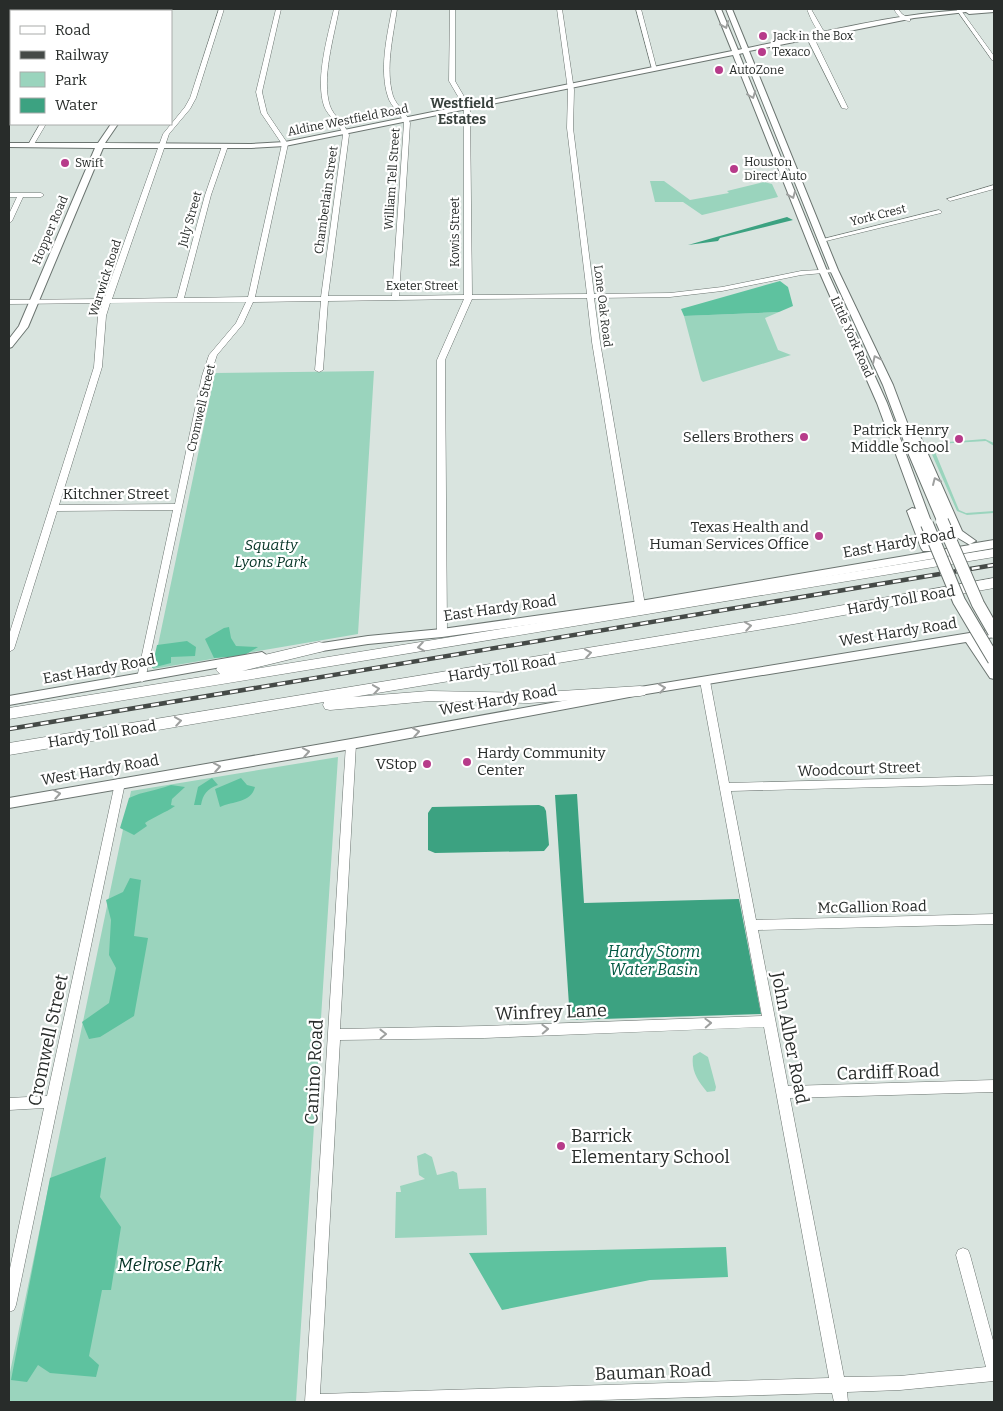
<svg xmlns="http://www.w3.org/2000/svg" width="1003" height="1411" font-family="Bitter,serif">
	<rect width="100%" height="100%" fill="#d9e4df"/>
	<path fill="#9ad4bd" d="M 650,181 L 664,181 L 690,200 L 729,193 L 727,191 L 764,182 L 772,184 L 778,197 L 702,215 L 683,202 L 655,202 Z
		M 779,312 L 765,318 L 778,350 L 791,355 L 703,382 L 701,380 L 684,316 Z
		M 374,371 L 358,634 L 153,669 L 215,373 Z
		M 985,439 L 994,443 L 994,446 L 986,441 L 937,444 L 933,447 L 959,510 L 966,513 L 994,511 L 994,513 L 967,515 L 957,511 L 930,450 L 930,447 L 935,443 Z
		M 338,757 L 296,1402 L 9,1402 L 9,1377 L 131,791 Z
		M 700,1052 L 708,1057 L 716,1087 L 715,1091 L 707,1092 C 698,1081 691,1071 693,1056 Z
		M 425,1153 L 432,1157 L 437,1175 L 453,1171 L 457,1173 L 459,1189 L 486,1188 L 487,1235 L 395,1238 L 396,1192 L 401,1192 L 400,1186 L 425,1179 L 419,1175 L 417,1156 Z"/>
	<path fill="#5ec29f" d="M 780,281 L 788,287 L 793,306 L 779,312 L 684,316 L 681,309 Z
		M 229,627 L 231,638 L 236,646 L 258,647 L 243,656 L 214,658 L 205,639 L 224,628 Z
		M 187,641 L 196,647 L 195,656 L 171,657 L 171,663 L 152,668 L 157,645 Z
		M 212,778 L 218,785 C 207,789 203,794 201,805 L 194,805 L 198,787 Z
		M 241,778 L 247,785 L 255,787 C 251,803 233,801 220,807 L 215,789 Z
		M 171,785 L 185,787 L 172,799 L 171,805 L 175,806 C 165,813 155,816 145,823 L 147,826 L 134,835 L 120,828 L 129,798 C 144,791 155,791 171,785 Z
		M 130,878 L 141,880 L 134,936 L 148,938 L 134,1016 L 100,1037 L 89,1039 L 82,1022 L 109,1003 L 116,968 L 109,955 L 111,920 L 106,900 L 123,892 Z
		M 106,1157 L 100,1197 L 121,1227 L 111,1290 L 102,1290 L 89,1356 L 99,1365 L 96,1377 L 50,1373 L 38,1365 L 27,1382 L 11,1380 L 50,1178 Z
		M 726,1247 L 728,1277 L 650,1280 L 502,1310 L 469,1253 Z"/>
	<path fill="#3ca281" d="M 787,217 L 793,220 L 720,238 L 718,241 L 688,245 Z
		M 577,794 L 584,903 L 739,899 L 761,1014 L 570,1020 L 555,795 Z
		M 539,805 L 544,807 L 546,811 L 549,845 L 544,851 L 435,853 L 428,850 L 428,813 L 432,807 Z"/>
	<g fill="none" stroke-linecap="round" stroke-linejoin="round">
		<g stroke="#6b7470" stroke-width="1">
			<path id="minor" d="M 47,9 L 52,9 L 50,11 L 46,11 Z
				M 97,9 L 103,9 L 101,11 L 96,11 Z
				M 219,9 L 224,9 L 196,98 L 190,109 L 169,134 L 112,299 L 177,298 L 205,195 L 222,146 L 225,144 L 228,146 L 211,195 L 184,298 L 248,297 L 282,144 L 261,113 L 256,92 L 276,9 L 281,9 L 262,92 L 267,113 L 288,144 L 255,297 L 321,297 L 343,135 C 340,123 328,117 324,106 C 315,79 328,35 334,9 L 339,9 C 334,37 321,79 330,106 C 334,117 345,123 349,135 L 328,296 L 392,296 L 404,123 C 401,113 391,107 388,97 C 379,70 387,36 392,9 L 397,9 C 393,37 385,69 393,96 C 397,107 407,112 410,123 L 399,296 L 464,295 L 464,111 L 463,105 L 449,81 L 450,9 L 455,9 L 455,81 L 469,105 L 470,111 L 472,295 L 587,294 L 567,128 L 568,90 L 557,9 L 562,9 L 574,90 L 573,128 L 594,294 L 670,293 L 722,287 L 801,271 L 836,269 L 836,271 L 834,272 L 801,275 L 722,291 L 670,297 L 594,298 L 600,342 L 645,605 L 643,607 L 640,608 L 635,605 L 592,342 L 587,298 L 472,299 L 445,360 L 447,633 L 442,636 L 437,633 L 437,360 L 464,299 L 328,301 L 323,370 L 319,372 L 315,370 L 321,301 L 253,302 L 243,324 L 217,355 L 210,376 L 145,680 L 142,682 L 137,678 L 173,510 L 57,511 L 14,649 L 9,652 L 9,635 L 94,367 L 98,316 L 103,303 L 9,304 L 9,300 L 104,299 L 163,134 L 185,107 L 190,98 ZM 246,302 L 236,323 L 209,355 L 202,376 L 175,504 L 59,505 L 102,367 L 106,316 L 110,303 Z
				M 636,9 L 641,9 L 657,70 L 652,69 Z
				M 807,9 L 811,9 L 823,30 L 830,35 L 830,37 C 817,36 811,19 807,9 Z
				M 894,9 L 898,9 L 902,14 L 910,19 L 910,21 C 902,21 897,15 894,9 Z
				M 956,9 L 960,9 L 994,56 L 994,61 L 992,60 Z
				M 9,13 L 11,14 L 11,16 L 9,16 Z
				M 806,36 L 810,36 L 815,40 L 848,108 L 847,109 L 842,108 Z
				M 11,74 L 11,81 L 9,82 L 9,75 Z
				M 9,102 L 11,102 L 11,106 L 9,106 Z
				M 40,124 L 46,124 L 33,146 L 29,146 L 28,145 Z
				M 994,185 L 994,189 L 950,201 L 947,199 Z
				M 9,193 L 41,193 L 44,195 L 41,197 L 23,197 L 12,221 L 9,223 L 9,214 L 17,197 L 9,197 Z
				M 939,210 L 942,212 L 941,213 L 822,242 L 819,240 Z
				M 705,677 L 710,681 L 729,783 L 994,776 L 994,784 L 731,791 L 756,920 L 994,914 L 994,924 L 758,930 L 788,1086 L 994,1080 L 994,1092 L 790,1098 L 844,1377 L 900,1376 L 986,1367 L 956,1255 L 958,1250 L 963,1248 L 968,1250 L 970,1255 L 994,1344 L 994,1381 L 900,1390 L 847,1392 L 848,1402 L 834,1402 L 832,1393 L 535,1402 L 305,1402 L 346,744 L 347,741 L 355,741 L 356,744 L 340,1029 L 484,1026 L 762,1016 L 700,681 ZM 764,1027 L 829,1378 L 320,1394 L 340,1040 L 484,1038 Z
				M 120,779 L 124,780 L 125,783 L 16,1305 L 14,1310 L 9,1312 L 9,1273 L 44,1108 L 9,1110 L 9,1098 L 47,1096 L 115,783 L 116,780 Z"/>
		</g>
		<g stroke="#6b7470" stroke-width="2">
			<path id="major" d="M 160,9 L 166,9 L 165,11 L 159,11 Z
				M 715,9 L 721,9 L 738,50 L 742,49 L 726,9 L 732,9 L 748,48 C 829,31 912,9 994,9 L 994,12 L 969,14 L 966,12 L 914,18 L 749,51 L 838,270 L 893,385 L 908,425 L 915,425 L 916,427 L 962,531 L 976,541 L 970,544 L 994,540 L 994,548 L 640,609 L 442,637 L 368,644 L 309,653 L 303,649 L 309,645 L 368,636 L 442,629 L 640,601 L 970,545 L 953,535 L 947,522 L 942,524 L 937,521 L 909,455 L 883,385 L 830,270 L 743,53 L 739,54 L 827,271 L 887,403 L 932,524 L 931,526 L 924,527 L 933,548 L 931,551 L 923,551 L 921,548 L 907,511 L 912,508 L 916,509 L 877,403 L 819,271 L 733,55 L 285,146 L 251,148 L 103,148 L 28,327 L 12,347 L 9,348 L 9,339 L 19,326 L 95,148 L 9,147 L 9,143 L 98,143 L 111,124 L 118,124 L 105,143 L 251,144 L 285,142 L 732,51 Z
				M 994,629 L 994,637 L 977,640 L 994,666 L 994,679 L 990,678 L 966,642 L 640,695 L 351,749 L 9,808 L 9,798 L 351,739 L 640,687 Z
				M 262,652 L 268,656 L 266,659 L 9,705 L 9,696 Z"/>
		</g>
		<g stroke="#6b7470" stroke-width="1">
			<path id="highway" d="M 994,549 L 994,557 L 9,719 L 9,708 L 220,674 L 216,670 L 218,666 L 319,642 L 324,643 L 326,647 L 324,651 L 242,671 Z
				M 994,578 L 994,588 L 794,624 L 353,697 L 429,691 L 529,693 L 640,686 L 645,687 L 647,691 L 645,695 L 640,696 L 529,703 L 429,701 L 330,710 L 325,709 L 323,705 L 324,702 L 9,755 L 9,743 L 794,614 Z"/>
		</g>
		<use href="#minor" fill="#fff" fill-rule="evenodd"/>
		<use href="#major" fill="#fff" fill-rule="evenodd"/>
		<use href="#highway" fill="#fff" fill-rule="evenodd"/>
		<g stroke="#454a47" stroke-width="4.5">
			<path id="rail" d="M 9,729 L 994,565"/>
		</g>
		<use href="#rail" stroke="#fff" stroke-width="2.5" stroke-dasharray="8" stroke-linecap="butt"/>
		<g stroke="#6b7470" stroke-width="14" stroke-linecap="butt">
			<path id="major-bridge" d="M 942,521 L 978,604 L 994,632
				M 927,524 L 959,601 L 994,660"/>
		</g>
		<use href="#major-bridge" stroke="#fff" stroke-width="12"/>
	</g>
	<defs><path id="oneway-chevron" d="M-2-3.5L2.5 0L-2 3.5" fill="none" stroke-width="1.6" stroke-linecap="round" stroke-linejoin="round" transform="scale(1.25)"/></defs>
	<g stroke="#9ea09f">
		<use href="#oneway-chevron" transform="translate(725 25) rotate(68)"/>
		<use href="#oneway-chevron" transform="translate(752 95) rotate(69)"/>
		<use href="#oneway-chevron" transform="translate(792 195) rotate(68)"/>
		<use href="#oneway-chevron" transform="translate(876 359) rotate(-116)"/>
		<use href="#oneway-chevron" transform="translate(936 481) rotate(-114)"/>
		<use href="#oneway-chevron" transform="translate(748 626) rotate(-9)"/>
		<use href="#oneway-chevron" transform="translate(421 647) rotate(171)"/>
		<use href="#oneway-chevron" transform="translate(588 653) rotate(-9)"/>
		<use href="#oneway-chevron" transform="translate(662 688) rotate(-9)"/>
		<use href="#oneway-chevron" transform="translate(376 689) rotate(-9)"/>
		<use href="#oneway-chevron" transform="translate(178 721) rotate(-9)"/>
		<use href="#oneway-chevron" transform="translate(416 732) rotate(-10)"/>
		<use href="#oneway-chevron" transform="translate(306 752) rotate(-10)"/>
		<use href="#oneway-chevron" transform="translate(217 767) rotate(-10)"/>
		<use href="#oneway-chevron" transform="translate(57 794) rotate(-10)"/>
		<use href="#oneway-chevron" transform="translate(708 1023) rotate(-2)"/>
		<use href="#oneway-chevron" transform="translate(545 1029) rotate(-2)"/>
		<use href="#oneway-chevron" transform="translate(383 1034) rotate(-1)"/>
	</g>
	<g fill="#b73b8a" stroke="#fff" stroke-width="2">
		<circle cx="763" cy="36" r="5"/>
		<circle cx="762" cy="52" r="5"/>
		<circle cx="719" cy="70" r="5"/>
		<circle cx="65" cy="163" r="5"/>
		<circle cx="734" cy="169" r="5"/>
		<circle cx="804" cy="437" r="5"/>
		<circle cx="959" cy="439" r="5"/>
		<circle cx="819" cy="536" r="5"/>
		<circle cx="467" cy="762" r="5"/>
		<circle cx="427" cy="764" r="5"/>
		<circle cx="561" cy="1146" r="5"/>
	</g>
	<g text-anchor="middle" stroke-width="4.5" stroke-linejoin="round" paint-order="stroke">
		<g font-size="12" fill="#282c2a" stroke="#fff" text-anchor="start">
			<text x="773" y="40">Jack in the Box</text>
			<text x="772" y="56">Texaco</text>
			<text x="729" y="74">AutoZone</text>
			<text x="744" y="166">Houston<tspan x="744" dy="14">Direct Auto</tspan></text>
			<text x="75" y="167">Swift</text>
		</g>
		<g font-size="12" fill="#282c2a" stroke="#fff">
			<text transform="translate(348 120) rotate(-11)" y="4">Aldine Westfield Road</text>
			<text transform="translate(392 179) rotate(-86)" y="4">William Tell Street</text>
			<text transform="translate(326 200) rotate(-82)" y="4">Chamberlain Street</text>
			<text transform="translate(878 215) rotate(-14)" y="4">York Crest</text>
			<text transform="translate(190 219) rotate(-74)" y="4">July Street</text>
			<text transform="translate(50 230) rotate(-67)" y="4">Hopper Road</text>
			<text transform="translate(455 232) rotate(-90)" y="4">Kowis Street</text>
			<text transform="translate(105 278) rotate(-72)" y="4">Warwick Road</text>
			<text x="422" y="290">Exeter Street</text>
			<text transform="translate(603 306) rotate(83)" y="4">Lone Oak Road</text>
			<text transform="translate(852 337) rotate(66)" y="4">Little York Road</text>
			<text transform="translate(201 408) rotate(-77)" y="4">Cromwell Street</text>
		</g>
		<g font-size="14" font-weight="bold" fill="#39423e" stroke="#fff">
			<text x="462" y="108">Westfield<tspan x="462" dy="16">Estates</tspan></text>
		</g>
		<g font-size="15" fill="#282c2a" stroke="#fff" text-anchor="end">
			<text x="949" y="435">Patrick Henry<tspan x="949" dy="17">Middle School</tspan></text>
			<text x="794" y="442">Sellers Brothers</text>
			<text x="809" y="532">Texas Health and<tspan x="809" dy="17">Human Services Office</tspan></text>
			<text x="477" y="758" text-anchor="start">Hardy Community<tspan x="477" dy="17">Center</tspan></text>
			<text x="417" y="769">VStop</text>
		</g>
		<g font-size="15" fill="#282c2a" stroke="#fff">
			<text x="116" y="499">Kitchner Street</text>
			<text transform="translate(899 543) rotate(-10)" y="5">East Hardy Road</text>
			<text transform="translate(901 600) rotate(-10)" y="5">Hardy Toll Road</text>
			<text transform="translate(500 608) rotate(-8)" y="5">East Hardy Road</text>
			<text transform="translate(898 632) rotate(-9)" y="5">West Hardy Road</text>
			<text transform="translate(502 668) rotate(-9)" y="5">Hardy Toll Road</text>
			<text transform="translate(99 669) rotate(-10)" y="5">East Hardy Road</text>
			<text transform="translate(498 700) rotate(-10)" y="5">West Hardy Road</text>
			<text transform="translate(102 734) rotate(-9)" y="5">Hardy Toll Road</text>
			<text transform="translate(859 769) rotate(-2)" y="5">Woodcourt Street</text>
			<text transform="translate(100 770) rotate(-10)" y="5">West Hardy Road</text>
			<text transform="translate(872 907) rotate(-1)" y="5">McGallion Road</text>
		</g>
		<g font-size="15" font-style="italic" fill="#043325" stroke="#fff">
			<text x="271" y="550">Squatty<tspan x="271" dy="17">Lyons Park</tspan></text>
		</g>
		<g font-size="16" font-style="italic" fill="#005741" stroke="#fff">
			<text x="654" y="957">Hardy Storm<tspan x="654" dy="18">Water Basin</tspan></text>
		</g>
		<g font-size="18" fill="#282c2a" stroke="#fff">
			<text transform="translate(551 1012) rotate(-2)" y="6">Winfrey Lane</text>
			<text transform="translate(790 1038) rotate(79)" y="6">John Alber Road</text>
			<text transform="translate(48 1040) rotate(-78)" y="6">Cromwell Street</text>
			<text transform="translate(314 1072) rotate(-87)" y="6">Canino Road</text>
			<text transform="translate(888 1072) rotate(-2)" y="6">Cardiff Road</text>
			<text transform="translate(653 1372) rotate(-2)" y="6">Bauman Road</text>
		</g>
		<g font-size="18" fill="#282c2a" stroke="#fff" text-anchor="start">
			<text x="571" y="1142">Barrick<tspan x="571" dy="21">Elementary School</tspan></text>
		</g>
		<g font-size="18" font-style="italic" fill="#043325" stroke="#fff">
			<text x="170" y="1271">Melrose Park</text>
		</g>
	</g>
	<rect width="1003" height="1411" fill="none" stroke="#282c2a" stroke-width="20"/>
	<rect x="10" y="10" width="162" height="115" fill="#ffffff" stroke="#a9abaa"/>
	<rect x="20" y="26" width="25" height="8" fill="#ffffff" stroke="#a9abaa"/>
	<text x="55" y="35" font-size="15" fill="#282c2a">Road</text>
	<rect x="20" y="51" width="25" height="8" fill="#454a47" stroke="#a9abaa"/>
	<text x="55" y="60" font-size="15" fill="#282c2a">Railway</text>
	<rect x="20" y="72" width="25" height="15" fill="#9ad4bd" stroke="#a9abaa"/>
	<text x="55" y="85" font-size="15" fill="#282c2a">Park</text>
	<rect x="20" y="98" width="25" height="15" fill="#3ca281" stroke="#a9abaa"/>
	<text x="55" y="110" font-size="15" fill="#282c2a">Water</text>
</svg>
